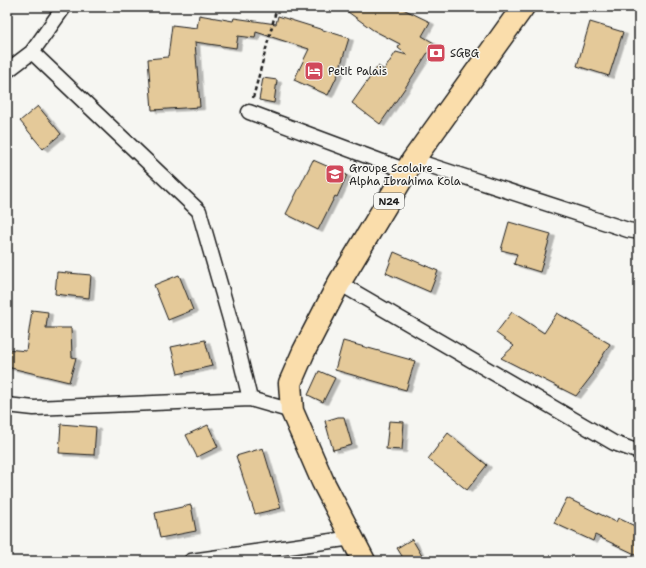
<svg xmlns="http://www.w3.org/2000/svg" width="646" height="568" font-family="'Shantell Sans',sans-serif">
	<defs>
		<filter id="shadow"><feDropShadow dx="4.5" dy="2.5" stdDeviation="0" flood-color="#0004"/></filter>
	</defs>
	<rect width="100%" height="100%" fill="#f6f6f2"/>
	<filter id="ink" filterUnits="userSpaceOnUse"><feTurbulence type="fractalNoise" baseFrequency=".025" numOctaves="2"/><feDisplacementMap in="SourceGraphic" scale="8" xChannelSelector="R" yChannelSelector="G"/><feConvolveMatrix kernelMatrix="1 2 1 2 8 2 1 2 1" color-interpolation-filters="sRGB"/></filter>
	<g filter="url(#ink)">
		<path fill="#e4c999" stroke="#1c1c1c" filter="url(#shadow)" d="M 341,7 L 399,7 L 430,22 L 422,36 L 434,43 L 405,88 L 380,124 L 352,103 L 378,66 L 384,70 L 396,52 L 407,55 L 398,48 L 400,44 L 373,30 Z
			M 199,15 L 233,21 L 234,18 L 276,24 L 278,16 L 349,38 L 338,74 L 328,95 L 294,80 L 309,49 L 256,32 L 255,38 L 238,36 L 236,48 L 195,42 L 200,107 L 152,110 L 148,59 L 168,57 L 172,25 L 197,28 Z
			M 590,22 L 623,32 L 609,76 L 577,66 Z
			M 263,78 L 277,80 L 274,103 L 259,100 Z
			M 38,106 L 61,134 L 43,149 L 20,121 Z
			M 313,160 L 347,175 L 337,197 L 335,196 L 318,230 L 286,214 Z
			M 509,222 L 551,234 L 540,272 L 514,264 L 517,254 L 501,250 Z
			M 394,252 L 438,271 L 430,292 L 386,273 Z
			M 57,272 L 91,275 L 89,298 L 55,294 Z
			M 179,275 L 193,310 L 168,320 L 154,285 Z
			M 32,310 L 48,312 L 46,328 L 71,328 L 72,357 L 76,358 L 69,382 L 7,367 L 7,349 L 26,351 Z
			M 512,312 L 544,333 L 557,313 L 610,344 L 592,373 L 593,374 L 576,396 L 501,358 L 514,346 L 496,333 Z
			M 205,340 L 212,366 L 178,374 L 171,347 Z
			M 343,341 L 415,361 L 406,390 L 335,370 Z
			M 319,371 L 335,378 L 323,402 L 308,395 Z
			M 338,417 L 344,417 L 352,445 L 333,450 L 325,421 Z
			M 389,421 L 404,422 L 402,450 L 386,449 Z
			M 61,424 L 96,427 L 94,455 L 59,453 Z
			M 208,425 L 218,447 L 197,457 L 186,435 Z
			M 448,433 L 487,465 L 467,490 L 428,459 Z
			M 263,448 L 281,508 L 255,514 L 236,456 Z
			M 567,498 L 616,522 L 618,518 L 639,528 L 639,556 L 595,535 L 593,541 L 554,523 Z
			M 191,505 L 196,531 L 160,538 L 155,513 Z
			M 412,539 L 425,561 L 405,561 L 397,548 Z"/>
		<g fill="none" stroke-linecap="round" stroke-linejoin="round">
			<g stroke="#1c1c1c" stroke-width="17">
				<path id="minor" d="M 64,7 L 32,52 L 199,211 L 234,333 L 250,399
					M 7,71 L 32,52
					M 249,112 L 407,171
					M 413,160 L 628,230 L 639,232
					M 339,283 L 614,443 L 639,452
					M 7,405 L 34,408 L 250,399 L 292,411
					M 191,561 L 352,538"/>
			</g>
			<g stroke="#1c1c1c" stroke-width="25">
				<path id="primary" d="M 364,561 L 323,482 L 292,411 L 290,383 L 304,351 L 339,283 L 413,160 L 523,7"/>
			</g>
			<path stroke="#1c1c1c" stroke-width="2.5" stroke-dasharray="4 3" stroke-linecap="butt" d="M 253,98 L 277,7"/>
			<use href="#minor" stroke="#f6f6f2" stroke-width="14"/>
			<use href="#primary" stroke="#faddab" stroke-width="22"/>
		</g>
	</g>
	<defs>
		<g id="bank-square" transform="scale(1)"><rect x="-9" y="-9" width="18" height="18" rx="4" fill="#d1495b" stroke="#f6f6f2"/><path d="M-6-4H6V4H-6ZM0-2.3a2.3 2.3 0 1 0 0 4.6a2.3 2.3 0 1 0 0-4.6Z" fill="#fff"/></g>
		<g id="hotel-square" transform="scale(1)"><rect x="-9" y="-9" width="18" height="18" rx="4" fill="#d1495b" stroke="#f6f6f2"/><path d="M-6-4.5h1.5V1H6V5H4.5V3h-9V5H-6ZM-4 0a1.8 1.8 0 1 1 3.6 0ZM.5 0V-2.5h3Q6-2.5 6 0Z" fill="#fff"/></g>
		<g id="school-square" transform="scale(1)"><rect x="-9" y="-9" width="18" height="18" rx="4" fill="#d1495b" stroke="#f6f6f2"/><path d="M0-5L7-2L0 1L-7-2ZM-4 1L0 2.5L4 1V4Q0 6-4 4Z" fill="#fff"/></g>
	</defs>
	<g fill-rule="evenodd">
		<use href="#bank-square" x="436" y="53"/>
		<use href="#hotel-square" x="314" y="71"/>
		<use href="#school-square" x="335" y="174"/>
	</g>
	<g text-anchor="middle" stroke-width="3" stroke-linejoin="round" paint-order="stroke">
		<rect fill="#f6f6f2" stroke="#5d5d5c" stroke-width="1" x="374" y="193" width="30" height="16" rx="3"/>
		<g font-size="10" font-weight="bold" fill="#1c1c1c">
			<text x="389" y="205">N24</text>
		</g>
		<g font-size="11" fill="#1c1c1c" stroke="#f6f6f2" text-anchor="start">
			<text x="450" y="57">SGBG</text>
			<text x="328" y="75">Petit Palais</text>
			<text x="349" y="172">Groupe Scolaire -<tspan x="349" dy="13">Alpha Ibrahima Kola</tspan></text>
		</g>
	</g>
	<rect width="646" height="568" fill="none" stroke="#f6f6f2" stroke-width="24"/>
	<rect x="12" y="12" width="622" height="544" fill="none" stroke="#1c1c1c" stroke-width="1.5" filter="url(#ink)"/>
</svg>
